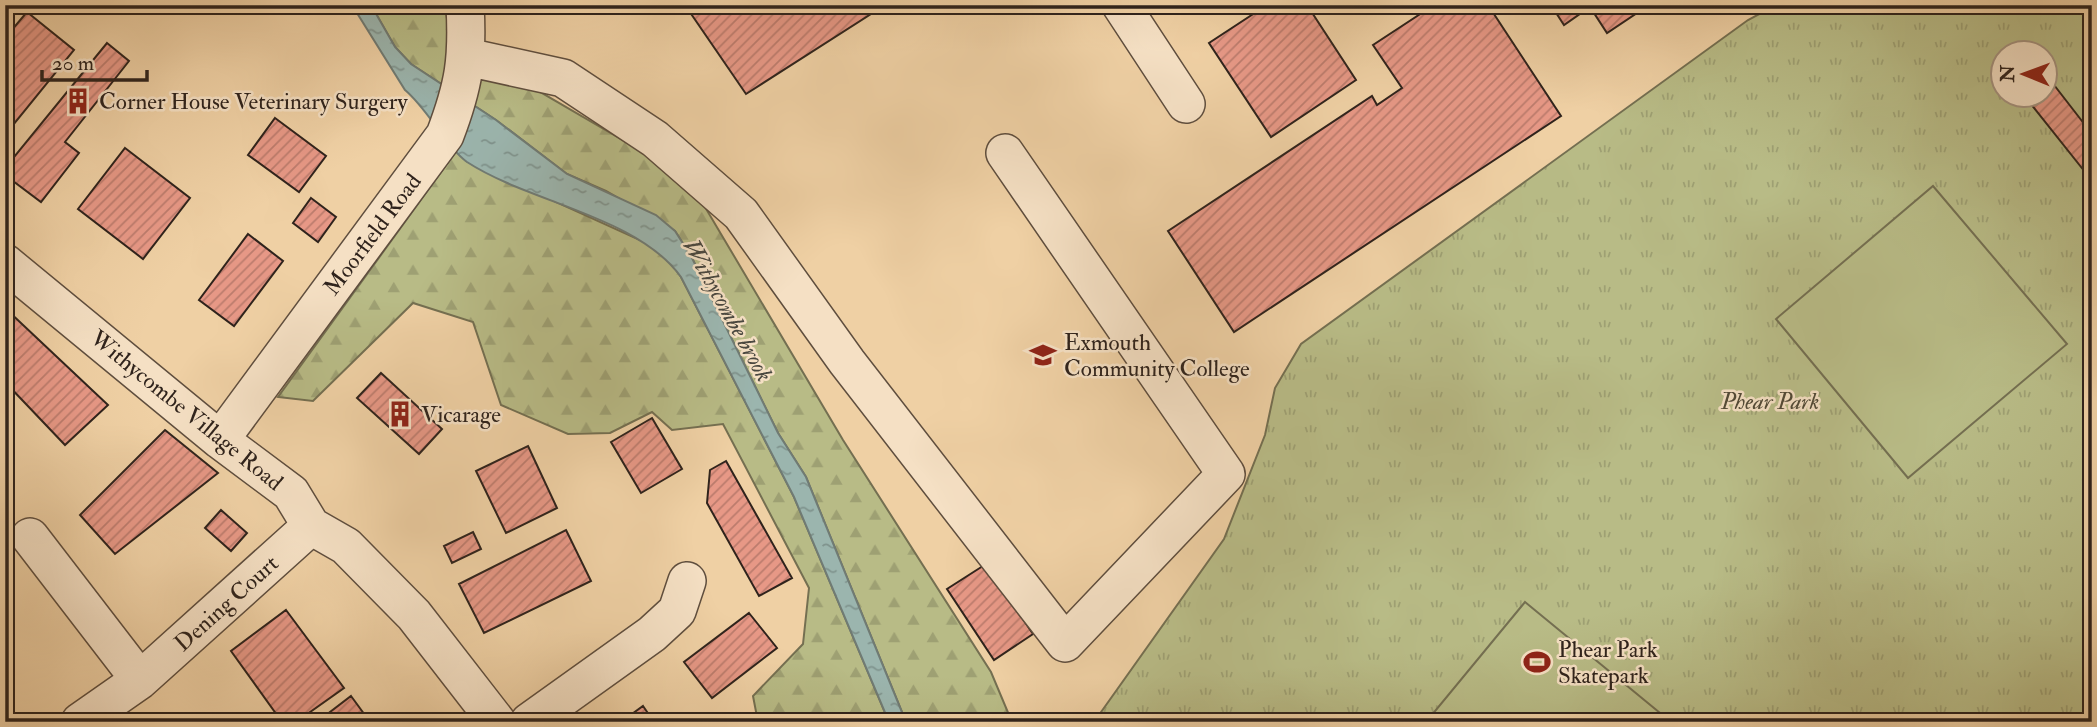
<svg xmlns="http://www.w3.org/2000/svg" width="2097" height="727" font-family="'IM FELL Double Pica',serif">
	<defs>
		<pattern id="grass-tufts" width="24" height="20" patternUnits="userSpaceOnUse" patternTransform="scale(1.75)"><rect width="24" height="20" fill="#b8bb86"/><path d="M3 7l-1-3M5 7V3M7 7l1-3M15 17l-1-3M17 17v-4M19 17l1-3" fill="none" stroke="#9ea073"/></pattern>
		<pattern id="forest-firs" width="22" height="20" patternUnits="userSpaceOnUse" patternTransform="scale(1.75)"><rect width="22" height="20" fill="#b8bb86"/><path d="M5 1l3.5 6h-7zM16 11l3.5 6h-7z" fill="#9ea073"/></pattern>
		<pattern id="water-ripples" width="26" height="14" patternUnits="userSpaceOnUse" patternTransform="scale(1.75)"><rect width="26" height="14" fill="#9bb5ae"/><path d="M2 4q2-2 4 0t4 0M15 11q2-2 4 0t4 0" fill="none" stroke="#7f938d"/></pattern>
		<pattern id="building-hatch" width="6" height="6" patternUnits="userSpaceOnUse" patternTransform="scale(1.75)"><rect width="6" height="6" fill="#e79886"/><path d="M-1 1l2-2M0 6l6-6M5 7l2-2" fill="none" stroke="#bc7c6d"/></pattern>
	</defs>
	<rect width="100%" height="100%" fill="#efd0a4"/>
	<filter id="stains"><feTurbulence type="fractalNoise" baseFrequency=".00286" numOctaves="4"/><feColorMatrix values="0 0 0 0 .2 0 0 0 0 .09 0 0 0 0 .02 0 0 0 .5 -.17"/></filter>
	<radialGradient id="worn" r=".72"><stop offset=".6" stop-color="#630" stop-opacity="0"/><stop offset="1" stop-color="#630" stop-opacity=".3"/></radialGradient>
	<path fill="url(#grass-tufts)" stroke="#746f51" stroke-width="2" fill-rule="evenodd" d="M 1776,5 L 2092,5 L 2092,722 L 1094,722 L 1224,539 L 1265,435 L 1275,388 L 1301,344 L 1748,20 ZM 2002,52 L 2044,52 L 2044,94 L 2002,94 Z"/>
	<path fill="url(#forest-firs)" stroke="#746f51" stroke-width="2" d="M 371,5 L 445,5 L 452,52 L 499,68 L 657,160 L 671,170 L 705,207 L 843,440 L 991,672 L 1012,722 L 906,722 L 806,477 L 778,433 L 691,256 L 675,231 L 606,191 L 567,174 L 496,120 L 411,64 L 395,47 Z
		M 457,150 L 466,161 L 651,245 L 669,260 L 681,277 L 794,497 L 889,722 L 758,722 L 753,696 L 803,644 L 809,588 L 723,424 L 672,430 L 652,412 L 610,433 L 568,434 L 501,405 L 473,322 L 413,303 L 313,401 L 278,397 Z"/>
	<path fill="#b8bb86" stroke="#746f51" stroke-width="2" d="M 1933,186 L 2067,344 L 1908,478 L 1776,319 Z
		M 1525,602 L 1671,722 L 1426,722 Z"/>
	<path fill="url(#water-ripples)" stroke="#707b74" stroke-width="2" d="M 352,5 L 371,5 L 395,47 L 411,64 L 496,120 L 567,174 L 656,215 L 675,231 L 691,256 L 778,433 L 806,477 L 906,722 L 889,722 L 794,497 L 681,277 C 637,216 530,203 467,162 C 448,149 427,108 405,90 Z"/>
	<path fill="url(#building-hatch)" stroke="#2f231c" stroke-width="2" d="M 685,5 L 885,5 L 746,94 Z
		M 1267,5 L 1307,5 L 1356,80 L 1271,137 L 1209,43 Z
		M 1434,5 L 1488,5 L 1561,116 L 1234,332 L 1168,231 L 1372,96 L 1377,105 L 1402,88 L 1373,45 Z
		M 1551,5 L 1649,5 L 1607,33 L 1590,7 L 1564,25 Z
		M 27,12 L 74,50 L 5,135 L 5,38 Z
		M 107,43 L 129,61 L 65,142 L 79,153 L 41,202 L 5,175 L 5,168 Z
		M 2044,72 L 2092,134 L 2092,175 L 2089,177 L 2023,94 L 2044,94 Z
		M 275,118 L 326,156 L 299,192 L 248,155 Z
		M 125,148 L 190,198 L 143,259 L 78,209 Z
		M 311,198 L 336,217 L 318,242 L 293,223 Z
		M 248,234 L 283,261 L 234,326 L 199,300 Z
		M 5,308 L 108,405 L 65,445 L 5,382 Z
		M 381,373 L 442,429 L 419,454 L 357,398 Z
		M 652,418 L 682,469 L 641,493 L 611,442 Z
		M 165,430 L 218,473 L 115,554 L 80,515 Z
		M 528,446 L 557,508 L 506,533 L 476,471 Z
		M 726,461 L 792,578 L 759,596 L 707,503 L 710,470 Z
		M 221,510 L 247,533 L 231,551 L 205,528 Z
		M 566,530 L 591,581 L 484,633 L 459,584 Z
		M 473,532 L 481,549 L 452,563 L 444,546 Z
		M 986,564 L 1033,634 L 994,660 L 947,589 Z
		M 286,610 L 344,688 L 296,722 L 282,722 L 231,651 Z
		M 749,613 L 777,648 L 712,698 L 684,662 Z
		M 351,696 L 370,722 L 317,722 Z
		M 643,706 L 654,722 L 621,722 Z"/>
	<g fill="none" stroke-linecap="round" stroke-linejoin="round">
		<g stroke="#5f4e3e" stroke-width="40">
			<path id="minor" d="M 1121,5 L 1186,104
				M 467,57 L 563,78 L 655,139 L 741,214 L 847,362 L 1065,643 L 1226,474 L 1005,153
				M 5,263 L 220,440 L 291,493 L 311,526 L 346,546 L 414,615 L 497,722
				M 220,440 L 445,135 C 464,85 468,59 465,5
				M 30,537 L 140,680
				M 80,722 L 140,680 L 311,526
				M 529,722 L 652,634 L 677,611 L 687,581"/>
		</g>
		<use href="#minor" stroke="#f5e0c4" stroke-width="37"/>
	</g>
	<defs>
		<g id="building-bare" transform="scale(2.1)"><path d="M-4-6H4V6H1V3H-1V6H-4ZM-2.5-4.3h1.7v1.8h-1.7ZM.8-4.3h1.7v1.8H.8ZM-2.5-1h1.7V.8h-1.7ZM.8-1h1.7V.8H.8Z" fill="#8f2418" stroke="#f5e0c4" stroke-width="2.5" paint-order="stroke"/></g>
		<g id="school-bare" transform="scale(2.1)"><path d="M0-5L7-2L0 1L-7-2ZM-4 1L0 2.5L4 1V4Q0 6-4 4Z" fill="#8f2418" stroke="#f5e0c4" stroke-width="2.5" paint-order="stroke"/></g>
		<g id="stadium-bare" transform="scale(2.1)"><path d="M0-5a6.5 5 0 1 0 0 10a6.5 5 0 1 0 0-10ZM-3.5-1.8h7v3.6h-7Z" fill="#8f2418" stroke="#f5e0c4" stroke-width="2.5" paint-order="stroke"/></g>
	</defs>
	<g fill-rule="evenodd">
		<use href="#building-bare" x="78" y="101"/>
		<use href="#school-bare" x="1043" y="355"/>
		<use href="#building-bare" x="400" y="414"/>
		<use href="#stadium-bare" x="1537" y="662"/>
	</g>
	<g text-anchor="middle" stroke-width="5" stroke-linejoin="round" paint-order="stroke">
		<g font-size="23" fill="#2f231c" stroke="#f5e0c4" text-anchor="start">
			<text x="99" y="109">Corner House Veterinary Surgery</text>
			<text x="1064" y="350">Exmouth<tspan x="1064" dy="26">Community College</tspan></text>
			<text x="421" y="422">Vicarage</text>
			<text x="1558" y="657">Phear Park<tspan x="1558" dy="26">Skatepark</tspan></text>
		</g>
		<g font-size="23" fill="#2f231c" stroke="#f5e0c4">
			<text transform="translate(372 234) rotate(-53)" y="8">Moorfield Road</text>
			<text transform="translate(187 410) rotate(39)" y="8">Withycombe Village Road</text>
			<text transform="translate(226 603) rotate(-42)" y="8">Dening Court</text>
		</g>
		<g font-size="23" font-style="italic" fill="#514936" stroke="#f5e0c4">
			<text x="1770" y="409">Phear Park</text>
		</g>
		<g font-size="24" font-style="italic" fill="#4a4840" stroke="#f5e0c4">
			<text transform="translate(728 310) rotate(61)" y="8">Withycombe brook</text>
		</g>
	</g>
	<rect width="2097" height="727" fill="none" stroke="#efd0a4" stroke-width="28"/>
	<rect x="7" y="7" width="2083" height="713" fill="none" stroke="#2f231c" stroke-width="3.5"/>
	<rect x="14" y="14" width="2069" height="699" fill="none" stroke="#2f231c" stroke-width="2"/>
	<g transform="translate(2024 74) rotate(271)"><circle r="33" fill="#f5e0c4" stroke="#a69481" stroke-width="2"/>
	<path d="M0-5L12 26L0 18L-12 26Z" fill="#8f2418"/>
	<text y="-10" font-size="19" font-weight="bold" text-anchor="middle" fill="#2f231c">N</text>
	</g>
	<path d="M42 70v10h105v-10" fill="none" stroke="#2f231c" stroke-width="3.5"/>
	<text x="52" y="70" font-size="21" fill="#2f231c" stroke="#f5e0c4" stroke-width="5" paint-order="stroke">20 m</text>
	<rect width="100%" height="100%" filter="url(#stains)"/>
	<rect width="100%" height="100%" fill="url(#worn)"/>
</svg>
